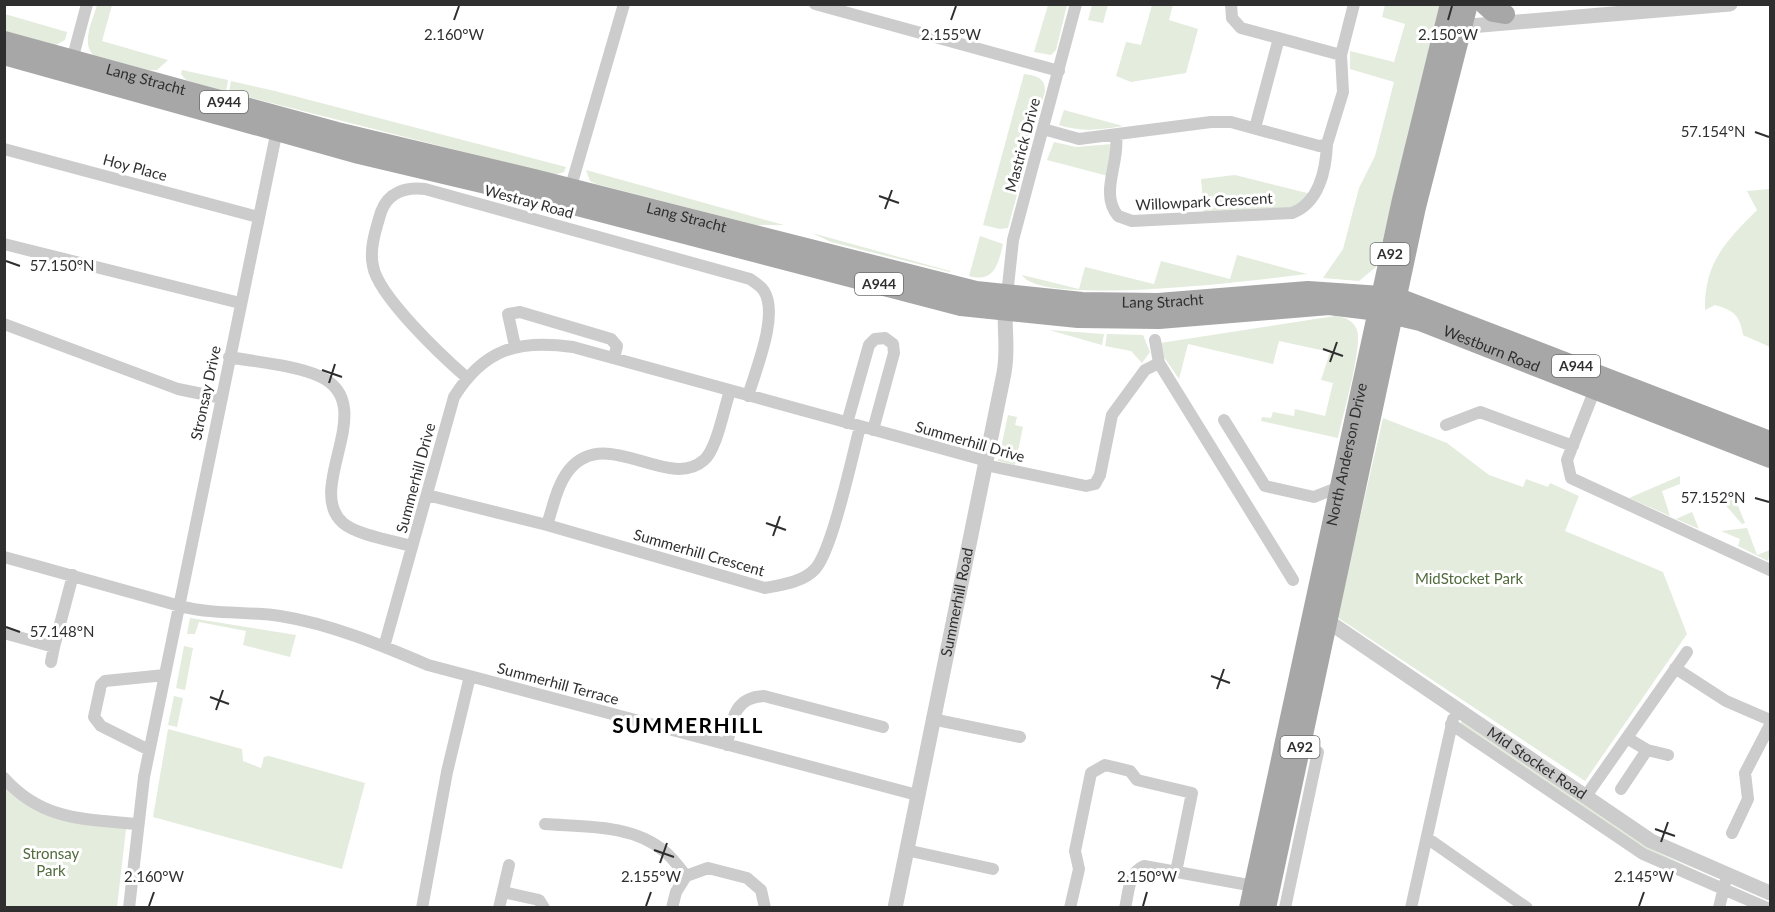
<svg xmlns="http://www.w3.org/2000/svg" width="1775" height="912" font-family="Lato,sans-serif">
	<rect width="100%" height="100%" fill="#fff"/>
	<path fill="#e4ecdd" d="M 97,5 L 112,5 L 102,41 L 168,60 L 157,70 L 149,70 L 93,55 C 81,42 93,20 97,5 Z
		M 1048,5 L 1067,5 L 1056,50 L 1051,55 L 1034,52 Z
		M 1092,5 L 1108,5 L 1103,23 L 1088,20 Z
		M 1152,5 L 1173,5 L 1169,20 L 1198,29 L 1186,73 L 1131,82 L 1116,76 L 1126,42 L 1141,45 Z
		M 1385,5 L 1441,5 L 1376,267 L 1359,281 L 1323,278 L 1343,249 L 1359,188 L 1375,156 L 1394,82 L 1350,69 L 1350,51 L 1394,62 L 1405,24 L 1382,17 Z
		M 5,14 L 67,32 L 65,40 L 56,45 L 5,31 Z
		M 182,70 L 228,80 L 226,92 L 186,80 L 181,74 Z
		M 1024,74 C 1036,76 1045,77 1045,91 L 1008,228 L 1000,229 L 983,225 Z
		M 231,81 L 275,91 L 566,167 L 564,172 L 554,175 L 229,92 Z
		M 1064,110 L 1123,126 C 1100,130 1081,132 1059,125 Z
		M 1054,142 L 1076,147 L 1112,144 L 1108,176 L 1047,160 Z
		M 586,170 L 784,225 L 756,225 L 596,184 L 590,181 Z
		M 1235,175 L 1311,194 L 1295,208 L 1204,214 L 1201,179 Z
		M 1770,189 L 1770,347 L 1743,335 C 1740,315 1733,310 1715,305 L 1705,310 C 1704,263 1726,241 1757,210 L 1747,191 Z
		M 812,233 L 950,271 L 950,272 L 831,242 Z
		M 980,236 L 1003,244 C 998,265 994,283 969,276 Z
		M 1237,255 L 1307,274 C 1265,279 1041,308 1022,275 L 1079,289 L 1085,267 L 1154,284 L 1161,261 L 1230,279 Z
		M 1335,316 C 1345,317 1353,320 1357,330 C 1363,346 1342,418 1338,438 L 1261,421 L 1262,417 L 1271,418 L 1273,412 L 1294,416 L 1295,409 L 1325,416 L 1333,383 L 1321,380 L 1330,352 L 1279,341 L 1273,364 L 1188,344 L 1179,379 L 1164,357 L 1160,343 Z
		M 1049,330 L 1104,334 L 1102,345 Z
		M 1107,334 L 1143,335 L 1150,352 L 1142,363 L 1131,351 L 1105,346 Z
		M 1008,415 L 1017,417 L 1015,425 L 1023,427 L 1015,465 L 998,461 Z
		M 1383,418 L 1447,443 L 1489,475 L 1523,487 L 1526,479 L 1548,487 L 1550,483 L 1579,496 L 1565,531 L 1663,572 L 1687,634 L 1585,781 L 1337,617 Z
		M 1680,476 L 1680,484 L 1662,491 L 1670,516 L 1629,498 Z
		M 1734,496 L 1745,523 L 1742,524 L 1721,500 Z
		M 1692,512 L 1699,529 L 1676,519 Z
		M 1747,528 L 1757,555 L 1770,550 L 1768,561 L 1738,546 L 1740,539 L 1721,531 Z
		M 190,618 L 296,635 L 290,657 L 243,645 L 246,631 L 199,622 L 195,634 L 187,634 Z
		M 184,646 L 193,648 L 185,690 L 176,688 Z
		M 174,696 L 183,698 L 177,727 L 168,725 Z
		M 1462,721 L 1647,847 L 1712,878 L 1646,850 L 1459,725 Z
		M 168,729 L 242,749 L 243,761 L 261,768 L 264,757 L 269,756 L 365,783 L 342,869 L 153,817 Z
		M 4,784 L 18,798 L 126,829 L 117,907 L 5,907 Z"/>
	<g fill="none" stroke-linecap="round" stroke-linejoin="round">
		<path stroke="#ccc" stroke-width="12" d="M 815,4 L 1059,71
			M 1231,4 L 1232,18 L 1241,28 L 1341,55
			M 71,64 L 87,4
			M 1255,128 L 1279,38
			M 1043,129 L 1079,139 L 1211,122 L 1231,122 L 1319,146 L 1327,144 L 1343,92 L 1341,55 L 1354,4
			M 1116,136 C 1120,163 1099,193 1118,216 L 1132,221 L 1292,213 C 1319,203 1326,170 1327,144
			M 4,149 L 258,217
			M 569,193 L 624,4
			M 4,244 L 240,303
			M 1007,295 L 1013,240 L 1076,4
			M 4,324 L 178,389 L 222,398
			M 1155,340 L 1159,363 L 1293,580
			M 515,346 L 508,314 L 520,312 L 611,339 L 617,346 L 614,358
			M 229,357 C 256,362 294,365 319,376 C 382,404 303,488 343,523 C 357,535 394,541 412,546
			M 466,377 C 443,357 378,296 373,266 C 369,249 376,229 381,212 C 388,192 406,187 425,189 L 750,279 C 754,282 761,286 764,291 C 779,315 756,369 748,396
			M 1597,384 L 1567,460 L 1571,478 L 1770,570
			M 1224,420 L 1265,486 L 1314,497 L 1339,487
			M 847,423 L 869,345 L 875,339 L 885,338 L 893,344 L 894,353 L 873,430
			M 1446,425 L 1480,412 L 1573,446
			M 427,495 L 547,525 L 765,588 C 782,585 804,582 816,568 C 833,547 852,457 860,427
			M 547,525 C 553,507 557,485 569,470 C 606,424 668,492 704,460 C 717,449 724,408 730,391
			M 4,557 C 63,573 122,590 180,606 C 214,615 247,611 280,616 C 331,624 381,645 428,665 L 917,795
			M 4,633 L 54,647 L 73,575
			M 384,647 L 454,397 C 484,349 518,339 573,347 L 980,459 L 990,466 L 1086,486 L 1095,484 L 1100,475 L 1112,415 L 1145,370 L 1159,363
			M 51,662 L 54,647
			M 1675,668 L 1726,701 L 1770,720
			M 932,719 L 1020,737
			M 1451,724 L 1643,854 L 1767,908
			M 1627,738 L 1647,750 L 1668,755
			M 727,745 C 732,720 734,697 764,696 L 883,727
			M 149,750 L 101,726 L 94,717 L 101,685 L 105,681 L 165,675
			M 4,778 C 42,821 85,819 138,824
			M 1621,789 L 1647,750
			M 1586,796 L 1687,652
			M 545,824 C 584,827 632,824 664,851 C 672,857 679,867 686,876
			M 1732,833 L 1748,799 L 1745,773 L 1770,725
			M 1427,838 L 1527,908
			M 906,850 L 993,869
			M 503,892 L 539,900 L 544,908
			M 129,908 L 144,777 L 278,125
			M 422,908 L 447,772 L 470,676
			M 499,908 L 509,865
			M 672,908 L 676,892 L 686,876 L 708,868 L 747,878 L 761,890 L 765,908
			M 1070,908 L 1079,869 L 1075,851 L 1091,773 L 1105,765 L 1130,771 L 1137,780 L 1192,793 L 1176,872
			M 1125,908 C 1129,892 1128,873 1144,866 L 1254,886
			M 1285,908 L 1318,752 L 1299,748
			M 1411,908 L 1453,719
			M 1719,908 L 1725,883"/>
		<g stroke="#ccc" stroke-width="15">
			<path d="M 1455,24 L 1470,26 L 1730,4"/>
			<path id="s1" d="M 1319,618 L 1326,620 L 1651,841 L 1770,893"/>
			<path id="s2" d="M 895,908 L 1004,373 C 1009,345 1003,328 1006,301"/>
		</g>
		<g stroke="#a7a7a7" stroke-width="20">
			<path d="M 1484,4 L 1493,12 L 1505,14"/>
			<path id="s3" d="M 4,41 L 337,132 L 534,179 L 976,291 L 1082,302 L 1158,303 L 1308,291 L 1396,297 L 1770,441"/>
			<path id="s4" d="M 4,55 L 359,154 L 566,203 L 961,306 L 1078,318 L 1159,319 L 1329,305 L 1378,311 L 1420,321 L 1770,458"/>
			<path id="s5" d="M 1249,908 L 1401,204 L 1450,4"/>
			<path d="M 1266,908 L 1416,207 L 1468,4"/>
		</g>
	</g>
	<path fill="none" stroke="#2f2f2f" stroke-width="2" d="M 454,20 L 459,6M 951,20 L 956,6M 1448,20 L 1452,6M 1755,132 L 1769,137M 879,196 L 899,203M 885,209 L 892,190M 6,261 L 20,266M 1323,349 L 1343,356M 1330,362 L 1337,342M 322,370 L 342,377M 329,383 L 335,364M 1755,498 L 1769,502M 766,523 L 786,530M 773,536 L 780,516M 6,627 L 20,632M 1211,676 L 1230,683M 1217,689 L 1224,669M 210,697 L 229,704M 216,710 L 223,690M 1655,829 L 1675,836M 1661,842 L 1668,822M 654,850 L 674,857M 660,863 L 667,843M 149,906 L 154,892M 646,906 L 651,892M 1143,906 L 1147,892M 1639,906 L 1644,892"/>
	<g text-anchor="middle" stroke-width="6" stroke-linejoin="round" paint-order="stroke">
		<g fill="#fff" stroke="#6d6d6d" stroke-width="1.5">
			<rect x="200" y="91" width="48" height="22" rx="4.5"/>
			<rect x="1370.5" y="243" width="39" height="22" rx="4.5"/>
			<rect x="855" y="273" width="48" height="22" rx="4.5"/>
			<rect x="1552" y="355" width="48" height="22" rx="4.5"/>
			<rect x="1280.5" y="736" width="39" height="22" rx="4.5"/>
		</g>
		<g font-size="14" font-weight="bold" fill="#2f2f2f">
			<text x="224" y="107">A944</text>
			<text x="1390" y="259">A92</text>
			<text x="879" y="289">A944</text>
			<text x="1576" y="371">A944</text>
			<text x="1300" y="752">A92</text>
		</g>
		<g font-size="15" fill="#2f2f2f" stroke="#fff">
			<text dy="5" stroke="none"><textPath href="#s3" startOffset="147">Lang Stracht</textPath></text>
			<text transform="translate(1023 145) rotate(-75)" y="5">Mastrick Drive</text>
			<text transform="translate(135 168) rotate(15)" y="5">Hoy Place</text>
			<text transform="translate(529 202) rotate(15)" y="5">Westray Road</text>
			<text transform="translate(1204 202) rotate(-3)" y="5">Willowpark Crescent</text>
			<text dy="5" stroke="none"><textPath href="#s3" startOffset="705">Lang Stracht</textPath></text>
			<text dy="5" stroke="none"><textPath href="#s3" startOffset="1191">Lang Stracht</textPath></text>
			<text dy="5" stroke="none"><textPath href="#s4" startOffset="1528">Westburn Road</textPath></text>
			<text transform="translate(206 393) rotate(-78)" y="5">Stronsay Drive</text>
			<text transform="translate(970 442) rotate(16)" y="5">Summerhill Drive</text>
			<text dy="5" stroke="none"><textPath href="#s5" startOffset="464">North Anderson Drive</textPath></text>
			<text transform="translate(416 478) rotate(-75)" y="5">Summerhill Drive</text>
			<text transform="translate(699 553) rotate(16)" y="5">Summerhill Crescent</text>
			<text dy="5" stroke="none"><textPath href="#s2" startOffset="312">Summerhill Road</textPath></text>
			<text transform="translate(558 684) rotate(15)" y="5">Summerhill Terrace</text>
			<text dy="5" stroke="none"><textPath href="#s1" startOffset="262">Mid Stocket Road</textPath></text>
		</g>
		<g font-size="15" fill="#506b3c" stroke="#fff">
			<text x="1469" y="584">MidStocket Park</text>
			<text x="51" y="859">Stronsay<tspan x="51" dy="17">Park</tspan></text>
		</g>
		<g font-size="21" font-weight="bold" letter-spacing="1.5" fill="#000" stroke="#fff">
			<text x="688" y="733">SUMMERHILL</text>
		</g>
	</g>
	<g font-size="15" text-anchor="middle" fill="#2f2f2f" stroke="#fff" stroke-width="6" stroke-linejoin="round" paint-order="stroke">
		<text x="454" y="40">2.160°W</text>
		<text x="951" y="40">2.155°W</text>
		<text x="1448" y="40">2.150°W</text>
		<text x="1713" y="137">57.154°N</text>
		<text x="62" y="271">57.150°N</text>
		<text x="1713" y="503">57.152°N</text>
		<text x="62" y="637">57.148°N</text>
		<text x="154" y="882">2.160°W</text>
		<text x="651" y="882">2.155°W</text>
		<text x="1147" y="882">2.150°W</text>
		<text x="1644" y="882">2.145°W</text>
	</g>
	<rect width="1775" height="912" fill="none" stroke="#2f2f2f" stroke-width="12"/>
</svg>
